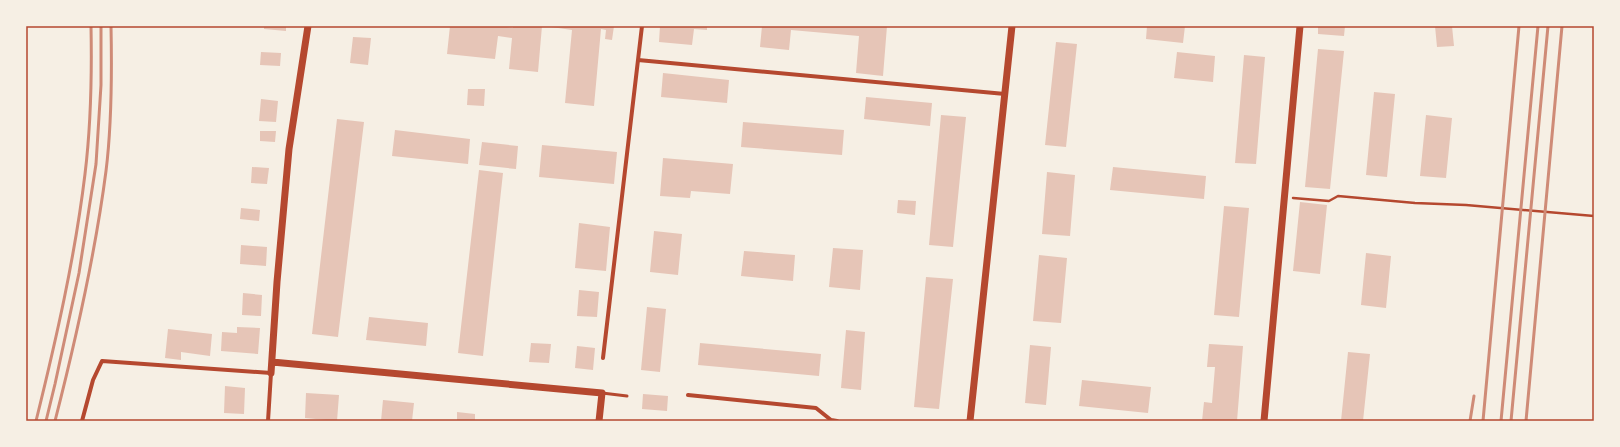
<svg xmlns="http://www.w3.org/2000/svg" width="1620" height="447" font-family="Merriweather,serif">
	<rect width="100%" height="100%" fill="#f6efe4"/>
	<path fill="#e6c5b7" d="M 264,26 L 286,26 L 286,31 L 264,29 Z
		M 450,26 L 499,26 L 513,28 L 513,26 L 542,26 L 538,72 L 509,69 L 512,38 L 498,36 L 495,59 L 447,54 Z
		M 544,26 L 614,26 L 612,40 L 605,39 L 606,30 L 601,29 L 594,106 L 565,103 L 572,30 Z
		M 660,26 L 707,26 L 707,30 L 694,29 L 692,45 L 659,42 Z
		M 762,26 L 887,26 L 883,76 L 856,73 L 859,36 L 791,30 L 789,50 L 760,47 Z
		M 1147,26 L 1185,26 L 1183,43 L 1146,39 Z
		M 1318,26 L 1345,26 L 1344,36 L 1318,34 Z
		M 1435,26 L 1452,26 L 1454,46 L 1437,47 Z
		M 353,37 L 371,38 L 368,65 L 350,63 Z
		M 1056,42 L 1077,44 L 1066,147 L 1045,145 Z
		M 1318,49 L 1344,51 L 1330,189 L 1305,187 Z
		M 261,52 L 281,53 L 280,66 L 260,65 Z
		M 1177,52 L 1215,56 L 1213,82 L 1174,78 Z
		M 1244,55 L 1265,57 L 1256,164 L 1235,163 Z
		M 663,73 L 729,80 L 727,103 L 661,97 Z
		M 468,89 L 485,89 L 484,106 L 467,105 Z
		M 1374,92 L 1395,94 L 1387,177 L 1366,175 Z
		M 866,97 L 932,103 L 930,126 L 864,119 Z
		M 261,99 L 278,101 L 276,122 L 259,121 Z
		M 941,115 L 966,117 L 953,247 L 929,245 Z
		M 1426,115 L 1452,118 L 1446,178 L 1420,176 Z
		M 337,119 L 364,122 L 338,337 L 312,334 Z
		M 743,122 L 844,130 L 842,155 L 741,147 Z
		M 395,130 L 470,139 L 468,164 L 392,156 Z
		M 260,131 L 276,131 L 275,142 L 260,141 Z
		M 482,142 L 518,146 L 516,169 L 479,165 Z
		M 542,145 L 617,152 L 614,184 L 539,177 Z
		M 663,158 L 733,164 L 730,194 L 691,191 L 690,198 L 660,196 Z
		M 252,167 L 269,168 L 267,184 L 251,183 Z
		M 1113,167 L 1206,176 L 1204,199 L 1110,190 Z
		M 479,170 L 503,173 L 483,356 L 458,353 Z
		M 1047,172 L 1075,175 L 1070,236 L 1042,234 Z
		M 898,200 L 916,201 L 915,215 L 897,213 Z
		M 1300,202 L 1327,205 L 1320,274 L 1293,271 Z
		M 1224,206 L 1249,208 L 1239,317 L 1214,315 Z
		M 241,208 L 260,210 L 259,221 L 240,219 Z
		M 579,223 L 610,227 L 606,271 L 575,268 Z
		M 654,231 L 682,234 L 678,275 L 650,272 Z
		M 241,245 L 267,247 L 266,266 L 240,264 Z
		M 833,248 L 863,250 L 860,290 L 829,287 Z
		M 744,251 L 795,255 L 793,281 L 741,276 Z
		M 1366,253 L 1391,256 L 1386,308 L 1361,305 Z
		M 1039,255 L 1067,258 L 1061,323 L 1033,321 Z
		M 926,277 L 953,279 L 939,409 L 914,407 Z
		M 579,290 L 599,292 L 597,317 L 577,316 Z
		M 243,293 L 262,295 L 261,316 L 242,315 Z
		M 647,307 L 666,309 L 660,372 L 641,370 Z
		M 369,317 L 428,323 L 426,346 L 366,340 Z
		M 237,327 L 260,328 L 258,354 L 221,351 L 222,332 L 237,333 Z
		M 168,329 L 212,334 L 210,356 L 181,352 L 181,360 L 165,358 Z
		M 846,330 L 865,332 L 861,390 L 841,388 Z
		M 531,343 L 551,344 L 549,363 L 529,362 Z
		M 700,343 L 821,354 L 819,376 L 698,365 Z
		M 1209,344 L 1243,346 L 1237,421 L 1202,421 L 1204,402 L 1212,403 L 1215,367 L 1207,367 Z
		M 1030,345 L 1051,347 L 1046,405 L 1025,403 Z
		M 577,346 L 595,348 L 593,370 L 575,368 Z
		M 1348,352 L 1370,354 L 1363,421 L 1341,421 Z
		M 1082,380 L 1151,387 L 1148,413 L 1079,406 Z
		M 225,386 L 245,388 L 244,414 L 224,413 Z
		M 306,393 L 339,395 L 337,421 L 305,418 Z
		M 643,394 L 668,396 L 667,411 L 642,409 Z
		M 383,400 L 414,403 L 412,421 L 381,421 Z
		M 457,412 L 475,414 L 475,421 L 457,421 Z"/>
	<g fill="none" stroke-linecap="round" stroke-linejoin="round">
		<path stroke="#b5482f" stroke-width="2.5" d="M 1293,198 L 1329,201 L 1338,196 L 1415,203 L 1466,205 L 1594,216"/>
		<path stroke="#b5482f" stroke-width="3" d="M 602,393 L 627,396"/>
		<path stroke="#b5482f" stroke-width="4" d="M 638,60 L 1005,94
			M 603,358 L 642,26
			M 688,395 L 816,408 L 831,420 L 837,421
			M 82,421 L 93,380 L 102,361 L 271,373 L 268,421"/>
		<path stroke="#b5482f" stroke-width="7" d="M 272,362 L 602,393 L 599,421
			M 271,373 L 277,282 L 289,149 L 308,26
			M 970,421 L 1012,26
			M 1264,421 L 1300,26"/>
		<path stroke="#cf8b77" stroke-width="3" d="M 36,421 C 56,340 75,257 85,174 C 91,125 92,76 91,26
			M 46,421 L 55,384 L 79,273 L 96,164 L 101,85 L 101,26
			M 55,421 C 76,339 95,256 106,171 C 112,123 112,74 111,26
			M 1470,421 L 1474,396
			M 1483,421 L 1519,26
			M 1501,421 L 1538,26
			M 1511,421 L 1548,26
			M 1526,421 L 1562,26"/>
	</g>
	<rect width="1620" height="447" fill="none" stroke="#f6efe4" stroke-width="54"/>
	<rect x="27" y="27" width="1566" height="393" fill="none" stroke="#b5482f" stroke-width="1.5"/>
</svg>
